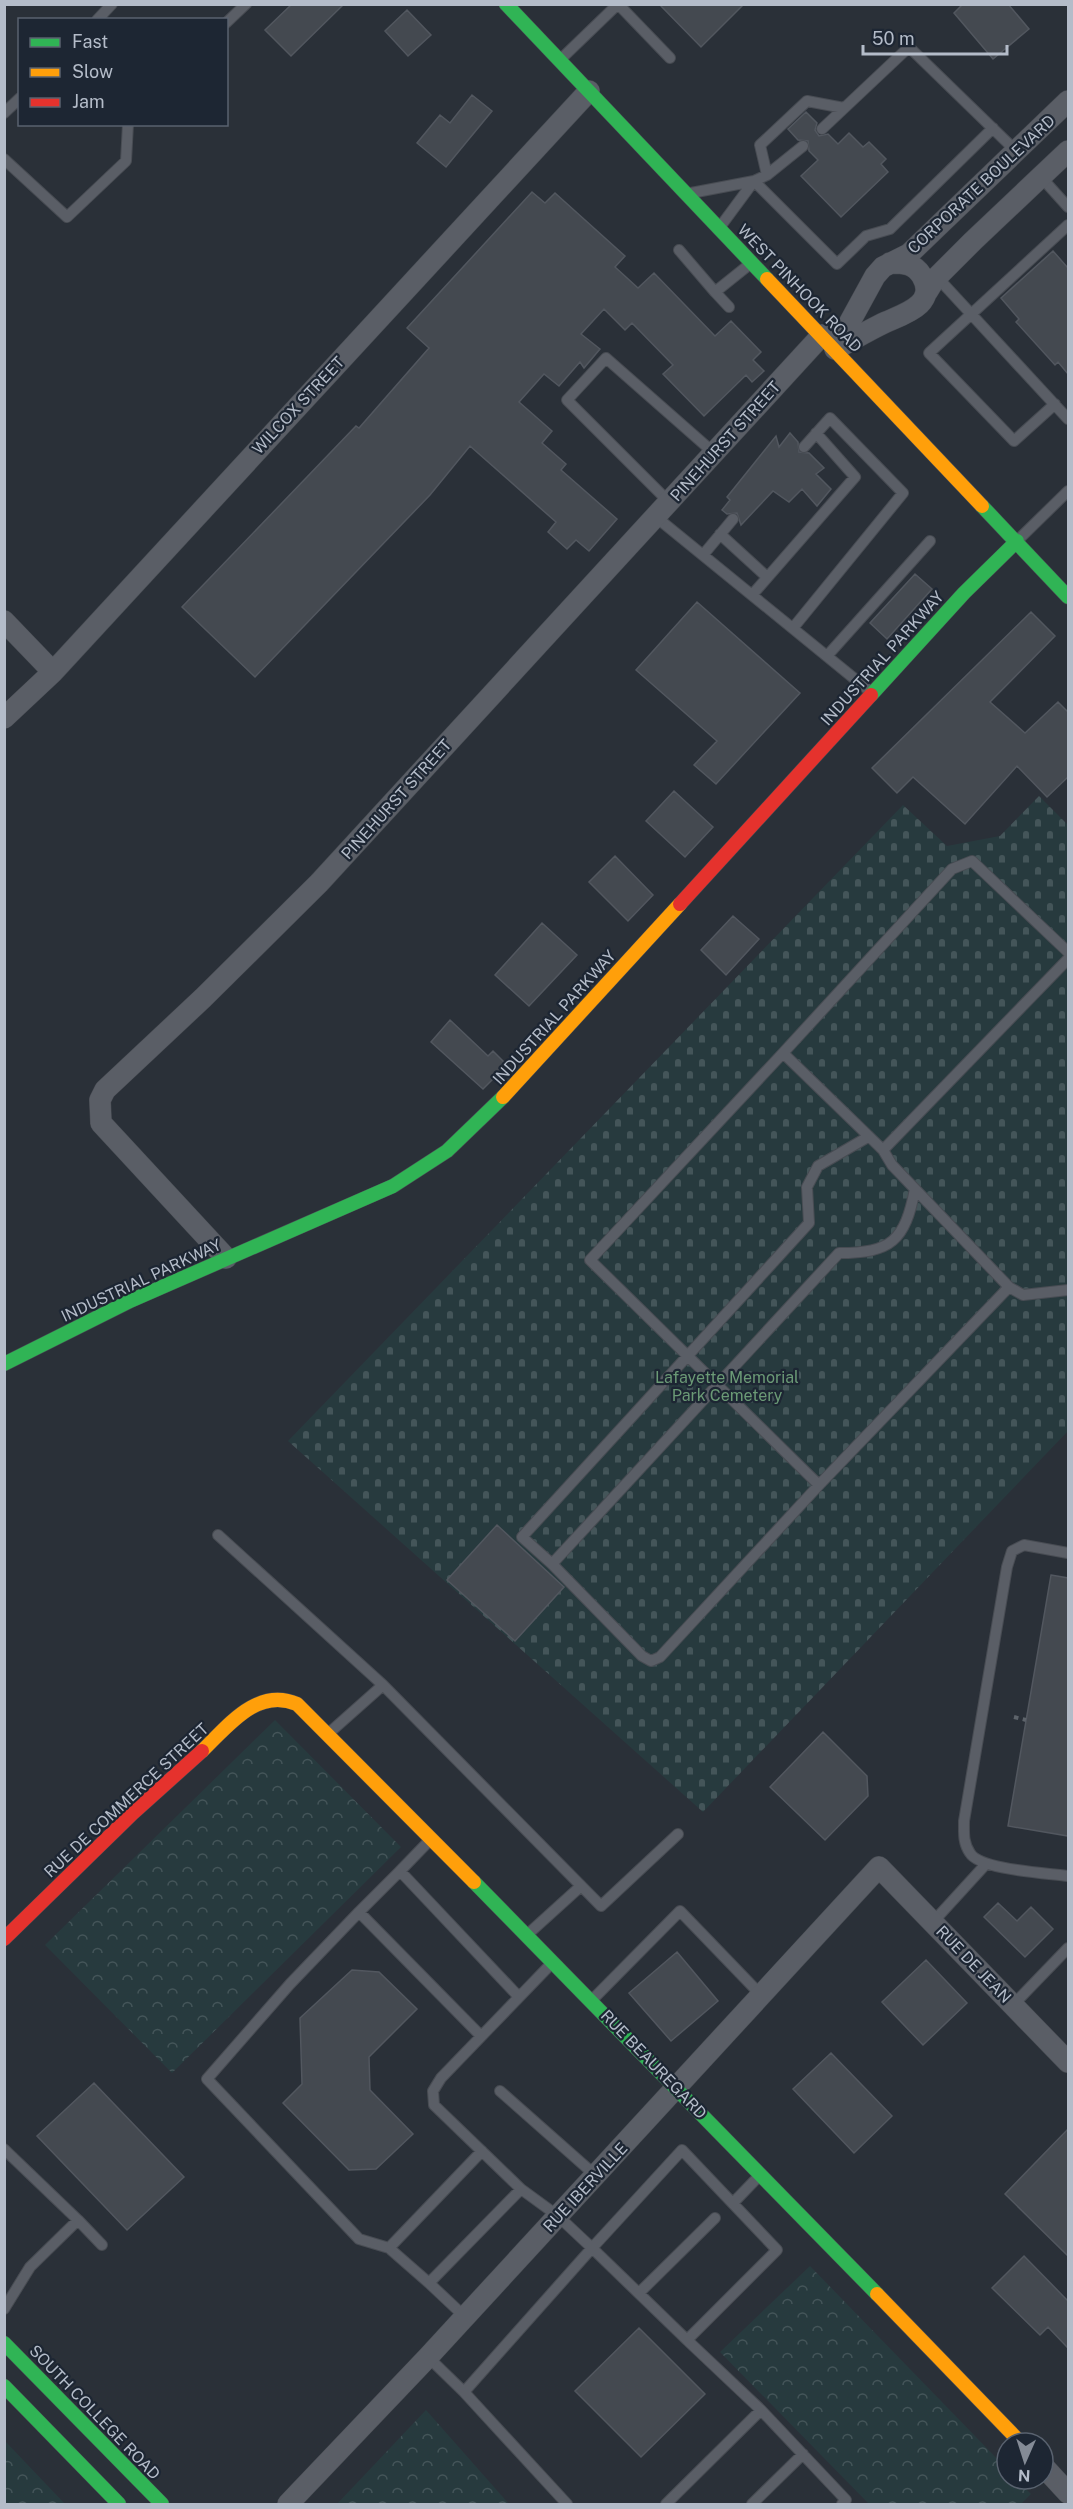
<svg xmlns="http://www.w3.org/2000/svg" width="1073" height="2509" font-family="'Public Sans',sans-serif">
	<defs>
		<pattern id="forest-crowns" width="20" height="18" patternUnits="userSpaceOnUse" patternTransform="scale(1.5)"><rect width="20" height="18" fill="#273a3e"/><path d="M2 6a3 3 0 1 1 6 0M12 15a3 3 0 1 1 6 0" fill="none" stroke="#445559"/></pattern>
		<pattern id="cemetery-stones" width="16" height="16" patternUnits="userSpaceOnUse" patternTransform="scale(1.5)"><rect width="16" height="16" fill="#273a3e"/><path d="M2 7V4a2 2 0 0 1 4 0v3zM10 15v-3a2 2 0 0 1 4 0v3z" fill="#445559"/></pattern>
	</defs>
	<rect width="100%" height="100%" fill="#2a3038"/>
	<path fill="url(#forest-crowns)" d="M 275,1720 L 401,1847 L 172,2073 L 45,1945 Z
		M 810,2266 L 1007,2469 L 1007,2479 L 1016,2479 L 1031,2494 L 1021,2504 L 869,2504 L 720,2352 Z
		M 426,2410 L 509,2504 L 337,2504 Z
		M 5,2441 L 65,2504 L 5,2504 Z"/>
	<path fill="url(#cemetery-stones)" d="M 1039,796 L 1068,825 L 1068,1431 L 703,1812 L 288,1441 L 903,805 L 947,846 L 1000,836 Z"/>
	<path fill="#444950" stroke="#52575f" stroke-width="1.5" d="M 292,4 L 344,4 L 291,56 L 265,30 Z
		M 659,4 L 744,4 L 701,47 Z
		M 963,4 L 1008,4 L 1029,29 L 993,59 L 954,13 Z
		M 407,10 L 431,35 L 408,56 L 385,31 Z
		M 472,95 L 492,111 L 446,167 L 417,143 L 440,115 L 450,123 Z
		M 806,112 L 817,123 L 815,130 L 819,136 L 828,134 L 838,144 L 849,133 L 863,147 L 869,142 L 886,159 L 881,164 L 888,172 L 841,217 L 801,176 L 818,160 L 809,151 L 808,141 L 798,140 L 788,129 Z
		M 532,192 L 545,203 L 555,193 L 625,256 L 615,267 L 638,288 L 654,273 L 715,336 L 731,321 L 761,352 L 753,360 L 764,371 L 752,382 L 746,375 L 704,416 L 663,374 L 673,365 L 632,323 L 625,330 L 604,309 L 581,334 L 600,349 L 584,368 L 580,362 L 559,386 L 544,374 L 519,402 L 552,431 L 542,443 L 566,464 L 561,470 L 617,519 L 589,551 L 576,540 L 567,549 L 548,532 L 556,522 L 470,446 L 430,495 L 255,677 L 182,607 L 356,426 L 359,428 L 429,348 L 407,328 Z
		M 1053,251 L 1068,268 L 1068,374 L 1058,362 L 1055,365 L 1016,322 L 1019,319 L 1001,298 Z
		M 790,433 L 798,442 L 799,452 L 809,453 L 824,468 L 816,474 L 831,489 L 817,506 L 802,489 L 789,502 L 773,491 L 741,525 L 737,513 L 727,514 L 722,510 L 730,500 L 727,497 L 776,436 L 779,447 Z
		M 915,574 L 932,589 L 887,639 L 870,623 Z
		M 697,602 L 800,693 L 716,784 L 694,765 L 717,741 L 636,670 Z
		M 1031,612 L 1055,636 L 990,702 L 1025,733 L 1058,702 L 1068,712 L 1068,777 L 1047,797 L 1017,766 L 965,824 L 913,777 L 897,793 L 872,768 Z
		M 674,791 L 713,827 L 685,857 L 646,821 Z
		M 615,856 L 653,895 L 628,921 L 589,882 Z
		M 733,916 L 759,939 L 726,975 L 701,950 Z
		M 542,923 L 577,955 L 529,1006 L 495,975 Z
		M 450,1020 L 488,1056 L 493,1051 L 507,1065 L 483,1089 L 431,1042 Z
		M 497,1525 L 564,1587 L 515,1641 L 447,1580 Z
		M 1051,1575 L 1068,1578 L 1068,1836 L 1008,1826 Z
		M 823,1732 L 867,1776 L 868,1796 L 825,1840 L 770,1787 Z
		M 998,1903 L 1017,1921 L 1031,1907 L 1053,1929 L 1025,1957 L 984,1917 Z
		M 677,1952 L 718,2001 L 671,2041 L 629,1993 Z
		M 926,1960 L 967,2003 L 923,2045 L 882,2002 Z
		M 352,1970 L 379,1972 L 417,2009 L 369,2057 L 370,2090 L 413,2134 L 376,2169 L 349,2170 L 283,2103 L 302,2084 L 300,2018 Z
		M 831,2053 L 892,2116 L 854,2153 L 793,2089 Z
		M 94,2083 L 184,2177 L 127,2230 L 37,2136 Z
		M 1068,2129 L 1068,2256 L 1005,2194 Z
		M 1024,2256 L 1068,2301 L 1068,2348 L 1048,2327 L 1040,2335 L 992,2288 Z
		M 639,2328 L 705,2394 L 641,2457 L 575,2391 Z"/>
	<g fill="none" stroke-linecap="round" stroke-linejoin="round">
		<g stroke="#484c53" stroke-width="12">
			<path id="lane" d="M 618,4 L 670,58
				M 97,20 L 112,4
				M 226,23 L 246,4
				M 562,58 L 618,4
				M 4,113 L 20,98
				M 822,129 L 909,47 L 1016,151
				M 4,159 L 67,217 L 126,161 L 128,124
				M 767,175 L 760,145 L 807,101 L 844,108
				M 1041,177 L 1068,207
				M 754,181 L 837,264 L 866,236 L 890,229 L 993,128
				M 691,193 L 754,181 L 767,175 L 803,146
				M 720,227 L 754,181
				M 679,250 L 715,292 L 750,264
				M 937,277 L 1068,419
				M 715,292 L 729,307
				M 1055,404 L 1014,441 L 929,353 L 1068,225
				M 669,502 L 567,400 L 606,358 L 714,453
				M 656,517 L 872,693
				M 720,534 L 767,577
				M 1017,541 L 1068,491
				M 703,555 L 733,519
				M 752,595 L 855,477 L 816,433
				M 793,628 L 903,493 L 830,418 L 804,447
				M 827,656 L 930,541
				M 783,1053 L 952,869 L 972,861 L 1068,952
				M 868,1137 L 818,1166 L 807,1187 L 809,1223 L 522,1537 L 552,1564 L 642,1656 L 651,1661 L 660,1657 L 819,1485 L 1009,1287 L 1023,1295 L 1068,1290
				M 883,1150 L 1068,959
				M 819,1485 L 590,1260 L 783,1053 L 883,1150 L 892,1165 L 1009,1287
				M 218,1535 L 383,1685
				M 1068,1553 L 1024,1545 L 1012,1551 L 1007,1567 L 964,1821 C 964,1833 963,1843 970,1853 C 980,1870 1047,1873 1068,1876
				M 552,1564 L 839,1253 C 891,1253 905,1241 915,1189
				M 329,1733 L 383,1685 L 601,1906 L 678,1834
				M 400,1871 L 429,1841
				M 359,1912 L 290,1984 L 207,2079 L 359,2239 L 389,2248
				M 933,1922 L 986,1864
				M 528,1934 L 581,1886
				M 551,1964 L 441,2078 L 433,2091 L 434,2105 L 521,2189 L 558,2216 L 592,2248 L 682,2150 L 777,2250 L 687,2340 L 761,2410 L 666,2504
				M 594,1998 L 680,1911 L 761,1995
				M 1013,2005 L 1068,1948
				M 481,2036 L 359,1912 L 400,1871 L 519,1997
				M 500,2091 L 595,2175
				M 4,2149 L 78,2220 L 30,2267 L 4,2309
				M 733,2203 L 761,2174
				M 78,2220 L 102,2245
				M 429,2283 L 389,2248 L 482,2151
				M 639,2293 L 715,2218
				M 464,2316 L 429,2283 L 521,2189
				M 428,2357 L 464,2392 L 567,2504
				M 464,2392 L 592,2248 L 687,2340
				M 761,2410 L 846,2500 L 842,2504
				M 752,2504 L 803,2454"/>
		</g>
		<g stroke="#484c53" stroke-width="22">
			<path id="street" d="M 927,292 L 935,279 L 973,241 L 1068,151
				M 835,349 L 875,276 L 883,267 L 909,254 L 1068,101
				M 836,349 C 852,340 869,330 886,322 C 904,314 938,304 922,276 C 914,263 904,263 890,263
				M 4,621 L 53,672
				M 4,718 L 53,672 L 589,91
				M 226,1258 L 101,1123 L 100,1100 L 105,1090 L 203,998 L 319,883 L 822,335
				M 1043,2466 L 1068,2493
				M 288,2504 L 428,2357 L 879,1867 L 1068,2062"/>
		</g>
		<g stroke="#484c53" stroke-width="15">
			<path id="fast" d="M 506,4 L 767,279
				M 982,506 L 1068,597
				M 871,695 L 964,593 L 1017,541
				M 4,1364 L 130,1301 L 393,1186 L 447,1151 L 503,1097
				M 474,1882 L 877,2294
				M 4,2343 L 162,2504
				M 4,2386 L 119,2504"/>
		</g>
		<g stroke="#484c53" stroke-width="15">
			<path id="slow" d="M 767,279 L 982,506
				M 503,1097 L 680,904
				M 202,1751 C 228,1726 257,1687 297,1704 L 474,1882
				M 877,2294 L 1021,2443"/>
		</g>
		<g stroke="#484c53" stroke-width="15">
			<path id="jam" d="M 680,904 L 871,695
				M 4,1939 L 133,1813 L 202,1751"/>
		</g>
		<path stroke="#5d636a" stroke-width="4" stroke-dasharray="4.5 4.5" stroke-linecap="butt" d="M 1014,1717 L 1026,1720"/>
		<use href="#lane" stroke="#5a5e66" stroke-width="10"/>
		<use href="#street" stroke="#5a5e66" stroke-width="21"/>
		<use href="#fast" stroke="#30b455" stroke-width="14"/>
		<use href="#slow" stroke="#ff9f0a" stroke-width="14"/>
		<use href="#jam" stroke="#e5322d" stroke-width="14"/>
	</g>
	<g text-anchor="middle" stroke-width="4.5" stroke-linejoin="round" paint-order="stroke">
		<g font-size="16" fill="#b4bcc9" stroke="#1d2633">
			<text transform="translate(981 184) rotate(-43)" y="6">CORPORATE BOULEVARD</text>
			<text transform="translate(800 288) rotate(46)" y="6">WEST PINHOOK ROAD</text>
			<text transform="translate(298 405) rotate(-47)" y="6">WILCOX STREET</text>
			<text transform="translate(725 441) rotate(-48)" y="6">PINEHURST STREET</text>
			<text transform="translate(882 658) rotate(-48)" y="6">INDUSTRIAL PARKWAY</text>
			<text transform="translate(396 799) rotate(-48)" y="6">PINEHURST STREET</text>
			<text transform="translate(554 1017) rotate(-48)" y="6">INDUSTRIAL PARKWAY</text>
			<text transform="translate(141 1280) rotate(-25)" y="6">INDUSTRIAL PARKWAY</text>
			<text transform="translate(126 1800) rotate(-43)" y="6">RUE DE COMMERCE STREET</text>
			<text transform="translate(974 1964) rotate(46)" y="6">RUE DE JEAN</text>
			<text transform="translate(654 2064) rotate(46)" y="6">RUE BEAUREGARD</text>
			<text transform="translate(585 2187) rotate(-47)" y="6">RUE IBERVILLE</text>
			<text transform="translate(95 2412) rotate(46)" y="6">SOUTH COLLEGE ROAD</text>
		</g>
		<g font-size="16" fill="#6b9a76" stroke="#1d2633">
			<text x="727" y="1383">Lafayette Memorial<tspan x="727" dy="18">Park Cemetery</tspan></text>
		</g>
	</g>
	<rect width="1073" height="2509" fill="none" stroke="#b4bcc9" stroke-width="12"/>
	<rect x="18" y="18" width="210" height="108" fill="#1d2633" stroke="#59626f" stroke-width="1.5"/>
	<rect x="30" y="38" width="30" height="9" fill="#30b455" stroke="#59626f" stroke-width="1.5"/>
	<text x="72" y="48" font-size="18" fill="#b4bcc9">Fast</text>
	<rect x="30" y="68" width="30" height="9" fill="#ff9f0a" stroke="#59626f" stroke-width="1.5"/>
	<text x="72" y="78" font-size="18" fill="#b4bcc9">Slow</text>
	<rect x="30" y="98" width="30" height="9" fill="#e5322d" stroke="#59626f" stroke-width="1.5"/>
	<text x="72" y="108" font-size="18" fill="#b4bcc9">Jam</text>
	<g transform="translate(1025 2461) rotate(183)"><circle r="28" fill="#1d2633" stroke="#59626f" stroke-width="1.5"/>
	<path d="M0-4.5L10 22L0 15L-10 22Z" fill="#848b96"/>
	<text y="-9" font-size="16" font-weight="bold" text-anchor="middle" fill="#b4bcc9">N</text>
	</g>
	<path d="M863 45v9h144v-9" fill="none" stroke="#b4bcc9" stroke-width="3"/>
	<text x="872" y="45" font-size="18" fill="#b4bcc9" stroke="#1d2633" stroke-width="4.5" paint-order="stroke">50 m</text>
</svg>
